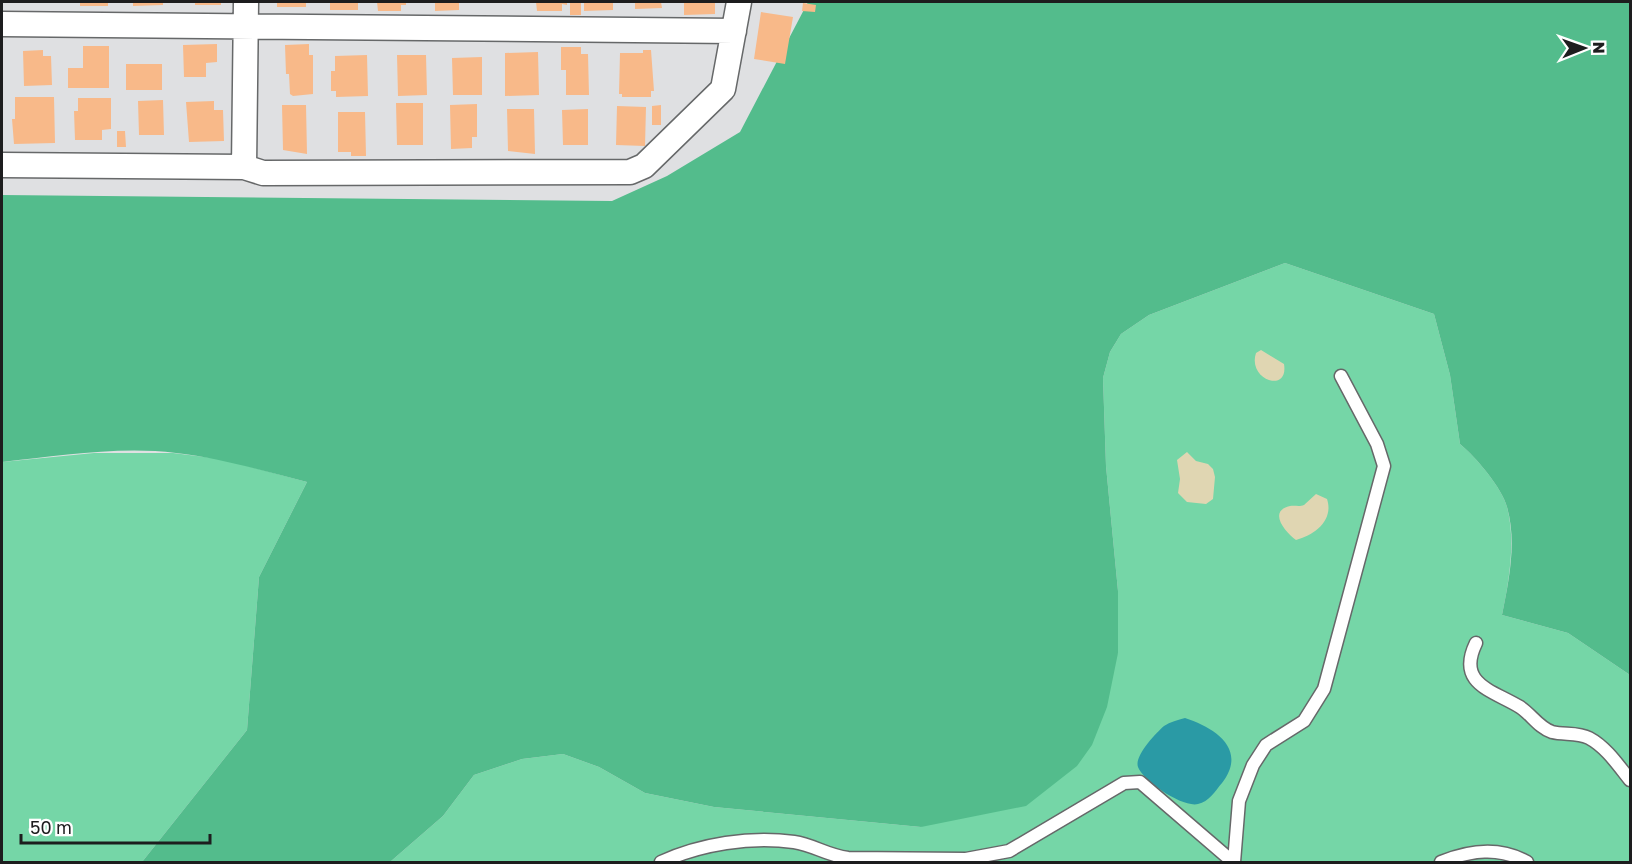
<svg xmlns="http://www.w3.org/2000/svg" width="1632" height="864" font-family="'Golos Text',sans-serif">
	<rect width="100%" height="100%" fill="#dfe0e2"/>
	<path fill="#75d6a7" d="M 1285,263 L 1434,314 L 1450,375 L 1460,444 C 1476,457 1502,488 1507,507 C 1516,541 1509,581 1502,615 L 1568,633 L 1630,675 L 1630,862 L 390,862 L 443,816 L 474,775 L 522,759 L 563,754 L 599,767 L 645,793 L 714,807 L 921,827 L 1118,653 L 1118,591 L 1106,466 L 1103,378 L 1110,352 L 1121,334 L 1149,315 Z
		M 94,453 L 173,453 L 221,459 L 307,482 L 259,577 L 247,730 L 142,862 L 2,862 L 2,462 Z"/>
	<path fill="#53bc8c" d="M 808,2 L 1630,2 L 1630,675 L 1568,633 L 1502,615 C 1509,580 1517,542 1507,507 C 1502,488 1476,457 1460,444 L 1450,375 L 1434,314 L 1285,263 L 1149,315 L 1121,334 L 1110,352 L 1103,378 L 1106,466 L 1118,591 L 1118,653 L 1107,707 L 1092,745 L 1077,766 L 1026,806 L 921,827 L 714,807 L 645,793 L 599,767 L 563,754 L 522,759 L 474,775 L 443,816 L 390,862 L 142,862 L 247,730 L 259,577 L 307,482 C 263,471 221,458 176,453 C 119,446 59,456 2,462 L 2,195 L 612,201 L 667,176 L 740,132 Z"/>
	<path fill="#e0d6b2" d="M 1261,350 L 1284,364 C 1289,394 1247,380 1256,353 Z
		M 1187,452 L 1196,461 L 1208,464 L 1213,469 L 1215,477 L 1213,499 L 1206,504 L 1187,502 L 1178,493 L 1180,479 L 1177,460 Z
		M 1316,494 L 1327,499 C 1334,520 1315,535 1296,540 C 1286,533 1267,511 1290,506 C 1295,505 1299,507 1304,505 Z"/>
	<path fill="#2a9aa5" d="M 1185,718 C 1215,728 1248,749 1222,783 C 1215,791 1209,802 1198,804 C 1183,808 1143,781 1138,767 C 1134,756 1156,733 1164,726 C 1170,722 1178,720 1185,718 Z"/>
	<path fill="#f8b989" d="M 80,2 L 108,2 L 108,6 L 80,6 Z
		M 133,2 L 163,2 L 163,5 L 133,6 Z
		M 195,2 L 221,2 L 221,5 L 195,5 Z
		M 277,2 L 306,2 L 306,7 L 277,7 Z
		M 330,2 L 358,2 L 358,10 L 330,10 Z
		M 377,2 L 406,2 L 406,5 L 401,5 L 401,11 L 378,11 Z
		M 435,2 L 459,2 L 459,10 L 435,11 Z
		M 536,2 L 567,2 L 567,5 L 562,4 L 562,11 L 537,11 Z
		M 570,2 L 581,2 L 581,15 L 570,15 Z
		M 584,2 L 613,2 L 613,10 L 584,11 Z
		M 635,2 L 661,2 L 662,8 L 635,9 Z
		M 684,2 L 715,2 L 715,14 L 684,15 Z
		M 803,3 L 816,5 L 815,12 L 802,11 Z
		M 761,12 L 793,17 L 785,64 L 754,59 Z
		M 217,44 L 217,62 L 206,63 L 206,77 L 184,77 L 183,45 Z
		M 309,44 L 309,55 L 313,55 L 313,94 L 293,96 L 290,94 L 289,74 L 286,74 L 285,45 Z
		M 83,46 L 109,46 L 109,88 L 68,88 L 68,68 L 83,68 Z
		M 561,47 L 581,47 L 581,54 L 588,54 L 589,95 L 566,95 L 566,70 L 561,70 Z
		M 43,50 L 43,56 L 51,56 L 52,85 L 24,86 L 23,51 Z
		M 643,50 L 651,50 L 654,91 L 651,91 L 651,97 L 622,97 L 622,94 L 619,94 L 620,53 L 643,53 Z
		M 538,52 L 539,95 L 505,96 L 505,53 Z
		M 367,55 L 368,96 L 336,97 L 336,91 L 331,91 L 331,71 L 335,71 L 335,56 Z
		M 397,55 L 426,55 L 427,95 L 398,96 Z
		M 482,57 L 482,95 L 453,95 L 452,58 Z
		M 126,64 L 162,64 L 162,90 L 126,90 Z
		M 15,97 L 54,97 L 55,143 L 14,144 L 12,119 L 15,119 Z
		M 78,98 L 111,98 L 111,129 L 102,130 L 102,140 L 75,140 L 74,111 L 78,111 Z
		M 163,100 L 164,135 L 139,135 L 138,101 Z
		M 214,101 L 214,110 L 223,110 L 224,141 L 189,142 L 186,102 Z
		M 396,103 L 423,103 L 423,145 L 397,145 Z
		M 477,104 L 477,137 L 472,137 L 472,148 L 451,149 L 450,105 Z
		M 282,105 L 306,105 L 307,154 L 283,150 Z
		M 661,105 L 661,125 L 652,125 L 652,106 Z
		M 617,106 L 646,107 L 645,146 L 616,145 Z
		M 507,109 L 534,109 L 535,154 L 508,151 Z
		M 588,109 L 588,145 L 563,145 L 562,110 Z
		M 338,112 L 365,112 L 366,156 L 351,156 L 351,152 L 338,152 Z
		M 117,131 L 125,131 L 126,147 L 117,147 Z"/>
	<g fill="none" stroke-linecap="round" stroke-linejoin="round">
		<g stroke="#666869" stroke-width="15">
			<path id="lane" d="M 1476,643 C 1456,684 1492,690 1520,707 C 1531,714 1539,728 1552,732 C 1564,735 1578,732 1589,738 C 1606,747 1618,765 1630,780
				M 661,862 C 701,844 750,836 794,842 C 814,845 826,855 848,858 L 966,859 L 1009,851 L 1124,783 L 1140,782 L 1233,862
				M 1234,862 L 1239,801 L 1253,765 L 1266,745 L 1304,721 L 1324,689 L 1384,466 L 1377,444 L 1341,376
				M 1441,862 C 1470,850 1499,846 1527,862"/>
		</g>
		<g stroke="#666869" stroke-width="27">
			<path id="street" d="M 2,24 L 734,31
				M 2,165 L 244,167 L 263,173 L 630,172 L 644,166 L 723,89 L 739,2
				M 244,167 L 246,2"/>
		</g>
		<use href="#lane" stroke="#fff" stroke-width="12"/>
		<use href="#street" stroke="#fff" stroke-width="24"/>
	</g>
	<rect width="1632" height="864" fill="none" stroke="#1d1d1e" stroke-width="6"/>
	<g transform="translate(1584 48) rotate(89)" stroke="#ffffff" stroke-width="4.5" paint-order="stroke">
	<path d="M0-4.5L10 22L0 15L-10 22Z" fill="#1d1d1e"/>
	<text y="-9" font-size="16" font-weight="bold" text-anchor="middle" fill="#1d1d1e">N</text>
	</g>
	<path d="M21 834v9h189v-9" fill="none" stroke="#1d1d1e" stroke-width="3"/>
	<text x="30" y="834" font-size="18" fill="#1d1d1e" stroke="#ffffff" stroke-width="4.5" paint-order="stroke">50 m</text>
</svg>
